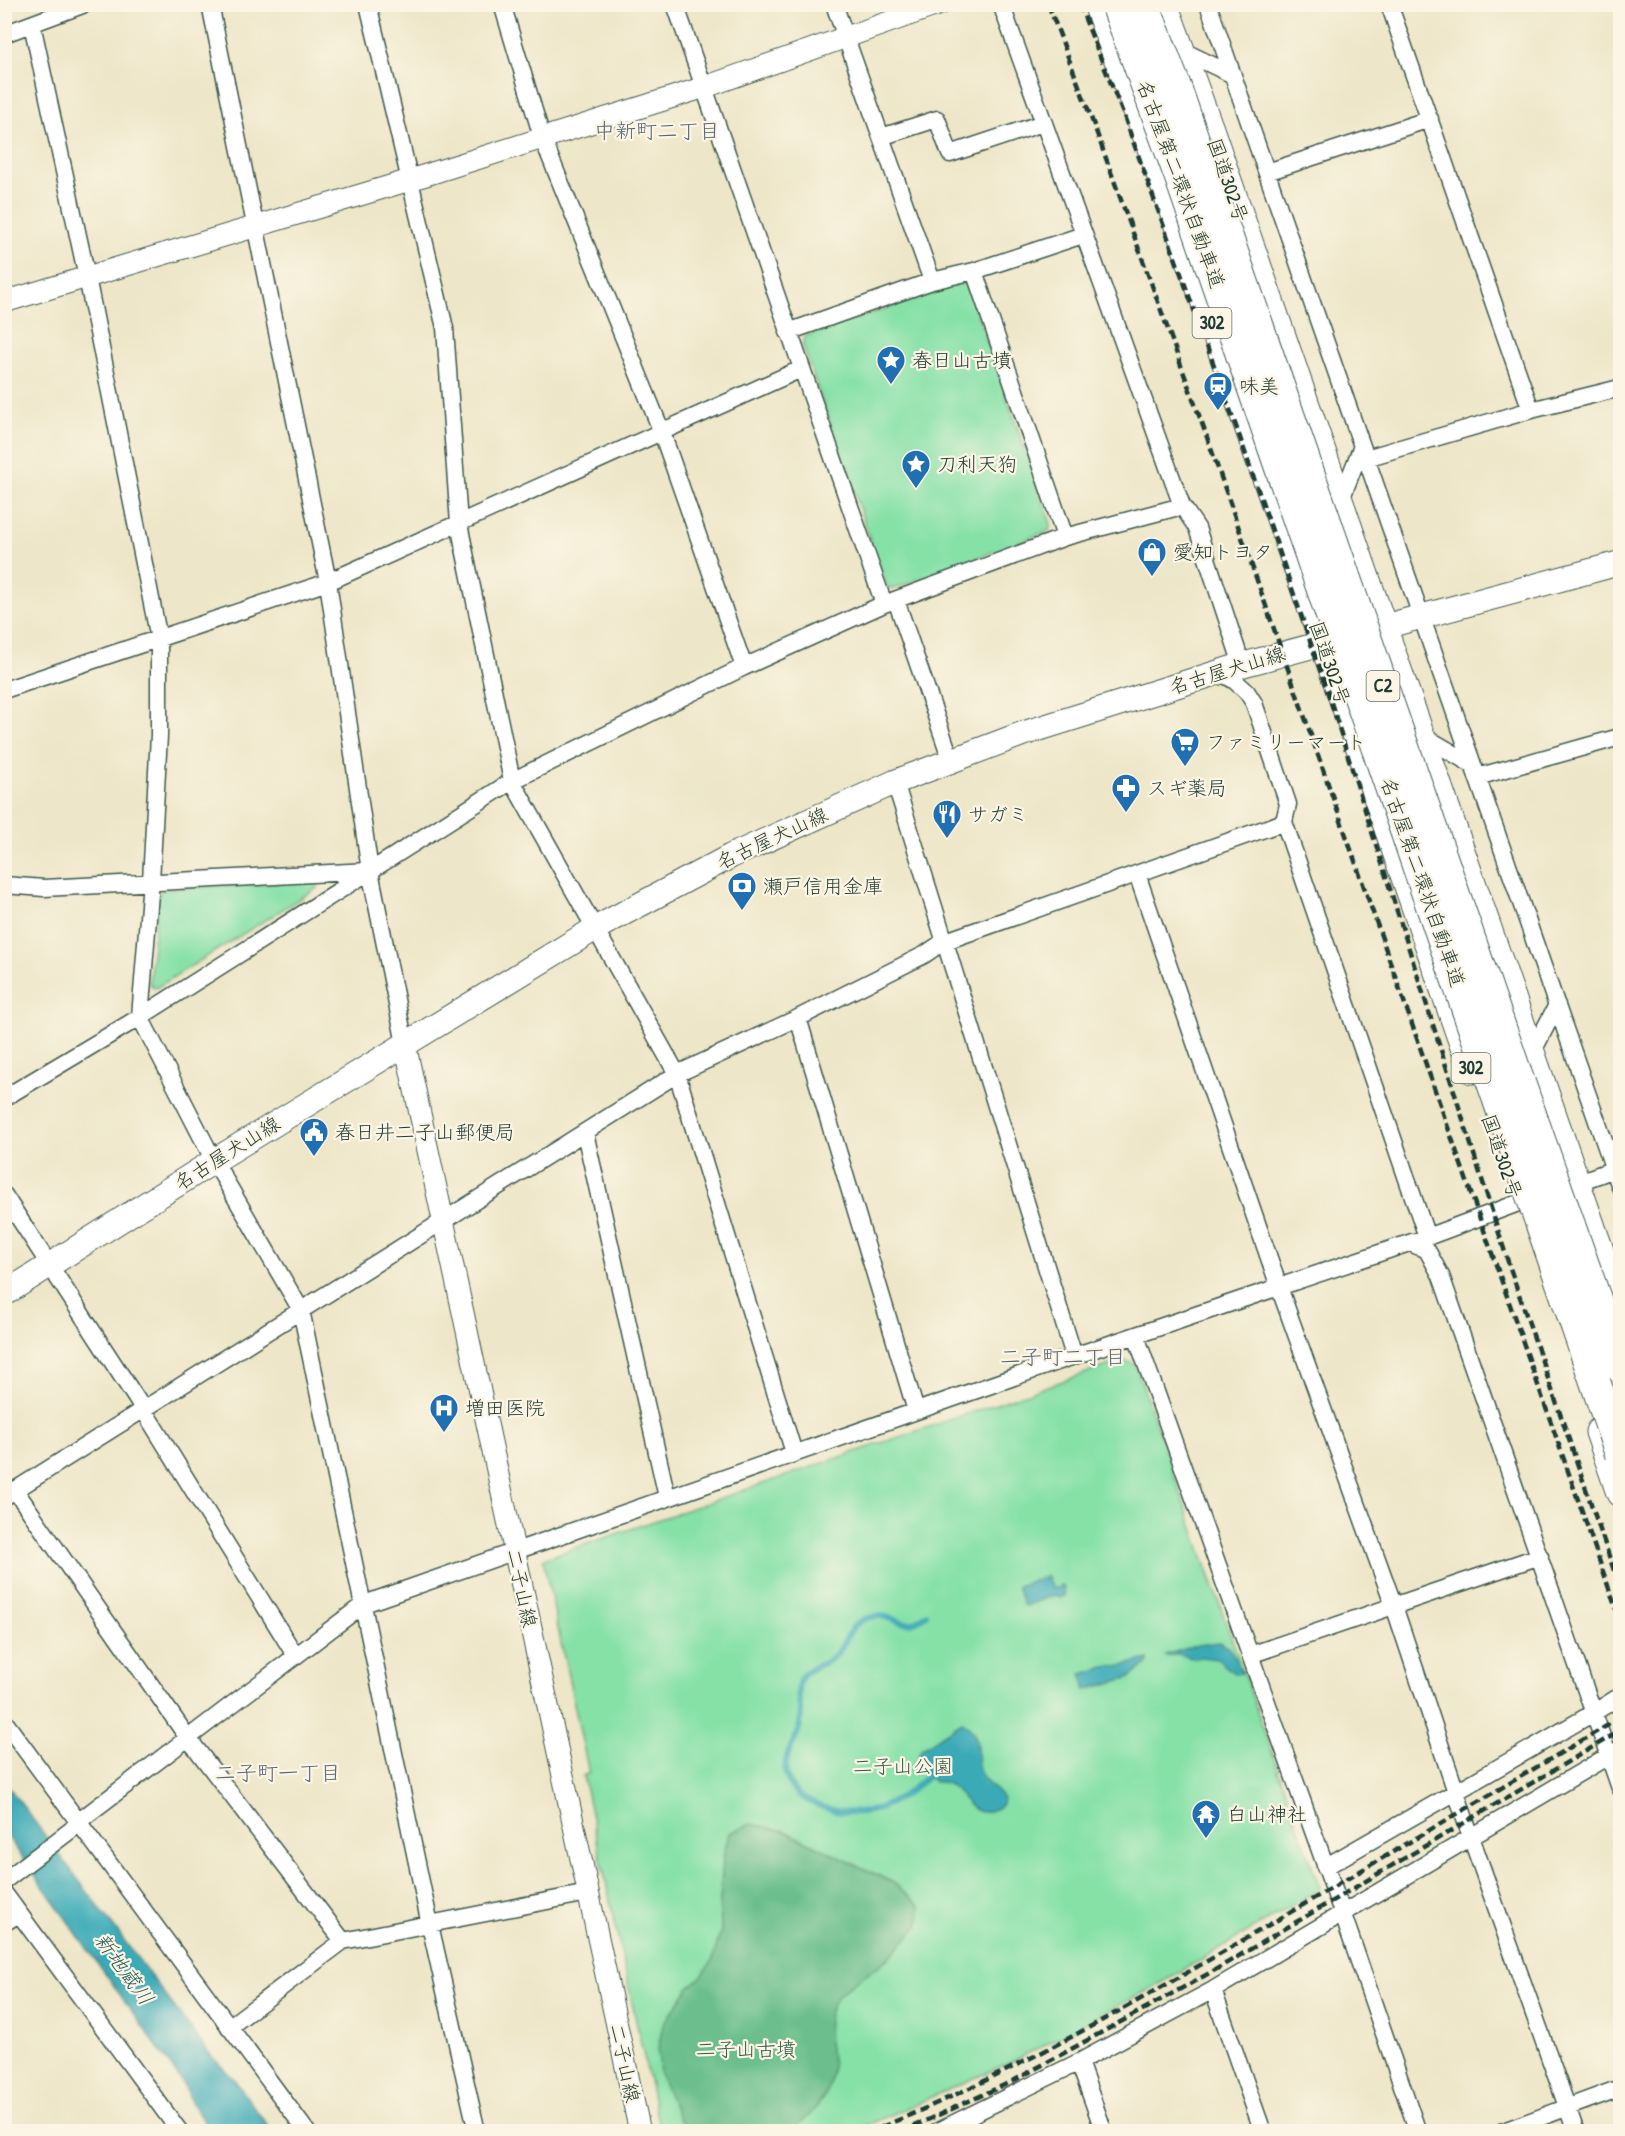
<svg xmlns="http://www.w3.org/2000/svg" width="1625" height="2136" font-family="'Patrick Hand','Klee One',sans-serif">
	<rect width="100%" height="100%" fill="#fcf5e5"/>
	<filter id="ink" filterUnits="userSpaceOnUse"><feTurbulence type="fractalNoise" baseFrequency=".0167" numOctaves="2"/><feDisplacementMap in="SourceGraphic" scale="12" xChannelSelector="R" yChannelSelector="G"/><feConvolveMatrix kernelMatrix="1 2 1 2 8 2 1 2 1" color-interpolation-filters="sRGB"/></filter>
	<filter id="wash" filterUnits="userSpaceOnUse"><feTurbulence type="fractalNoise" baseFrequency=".008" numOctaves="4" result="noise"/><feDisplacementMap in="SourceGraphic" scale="24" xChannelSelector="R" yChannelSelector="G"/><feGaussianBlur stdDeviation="1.35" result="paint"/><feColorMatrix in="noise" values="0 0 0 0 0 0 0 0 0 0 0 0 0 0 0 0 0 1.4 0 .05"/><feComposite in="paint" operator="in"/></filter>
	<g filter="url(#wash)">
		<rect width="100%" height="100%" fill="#ede6c8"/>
		<path fill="#86e1a7" stroke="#528f6e" stroke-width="1.5" d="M 960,283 L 968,286 L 1051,524 L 1049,531 L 894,589 L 887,587 L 802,344 L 805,336 Z
			M 314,881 L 317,888 L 156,988 L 149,984 L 158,895 L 164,889 Z
			M 1124,1360 L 1135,1364 L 1320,1889 L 1156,1986 L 1011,2062 L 854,2131 L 660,2131 L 583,1776 L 589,1773 L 543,1559 Z"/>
		<path fill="#6cbf8c" stroke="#467e60" stroke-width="1.5" d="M 751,1824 L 785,1831 L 894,1883 L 920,1906 L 919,1925 C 907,1937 895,1953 881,1964 C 867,1975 848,1983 837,1997 C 820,2021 831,2042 832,2068 C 832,2095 811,2116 791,2131 L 690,2131 L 681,2122 L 660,2075 L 658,2049 L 663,2025 L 689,1987 L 701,1977 L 712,1962 L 721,1930 L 720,1901 L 723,1857 L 729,1833 Z"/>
		<path fill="#3aaab7" stroke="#2c7476" stroke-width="1.5" d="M 1047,1576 L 1052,1589 L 1063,1586 L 1065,1596 L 1058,1598 L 1054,1595 L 1026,1606 L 1023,1605 L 1017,1586 Z
			M 1219,1642 L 1230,1648 L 1242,1673 L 1235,1674 L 1217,1659 L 1201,1657 L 1192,1658 L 1178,1654 L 1166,1657 L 1164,1655 L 1198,1645 Z
			M 1148,1659 L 1148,1663 L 1131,1677 L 1086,1690 L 1082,1674 L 1109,1666 L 1117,1667 Z
			M 962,1722 C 987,1738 971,1754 981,1774 C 986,1785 997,1789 1003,1799 C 1003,1804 1001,1807 995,1809 C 969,1821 965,1793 948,1784 C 944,1782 939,1782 934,1782 C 924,1772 914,1762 921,1749 Z
			M 4,1781 L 212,2057 L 234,2079 L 271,2131 L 211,2131 L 195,2109 L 180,2079 L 5,1833 Z"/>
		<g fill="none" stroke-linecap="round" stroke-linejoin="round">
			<path stroke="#3aaab7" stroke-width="6" d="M 926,1614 C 904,1636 894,1611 871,1617 C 845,1623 849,1645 832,1658 C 824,1665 812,1666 804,1674 C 793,1685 801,1704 801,1718 C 800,1739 782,1752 786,1774 C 790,1791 802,1799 817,1805 C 863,1823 893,1807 928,1776"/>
		</g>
	</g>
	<g filter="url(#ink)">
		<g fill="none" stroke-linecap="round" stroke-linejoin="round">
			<g stroke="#3e564a" stroke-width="19">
				<path id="minor" d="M 210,4 L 328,582 L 370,871 L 405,1044
					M 368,4 L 445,328 L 459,524 L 512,781 L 677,1074 L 794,1453
					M 502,4 L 542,137 L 661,430 L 744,667
					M 675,4 L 884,604
					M 834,4 L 932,281
					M 1001,4 L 1182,506 L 1197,528 L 1242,665
					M 1208,4 L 1620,1187
					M 1389,4 L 1531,410
					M 32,24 L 87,277 L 159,639 L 159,735 L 151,881 L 140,1017 L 214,1161 L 301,1310 L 430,1925 L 477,2132
					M 4,34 L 85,4
					M 1183,51 L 1233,75
					M 881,137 L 937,119 L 950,154 L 1043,123
					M 1267,172 L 1430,119
					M 974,271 L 1065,537
					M 788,332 L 932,281 L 974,271 L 1083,235
					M 1366,458 L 1531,410 L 1620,388
					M 1340,502 L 1362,446
					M 896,600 L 951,760
					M 1215,673 L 1225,675 L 1235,681 L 1247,692 L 1254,703 L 1288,804 L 1284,822 L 1427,1237
					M 4,690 L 328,582 L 801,369
					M 1420,734 L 1473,765
					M 1477,777 L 1620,737
					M 895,782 L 1074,1356
					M 1137,874 L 1279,1287 L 1394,1606 L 1471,1837 L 1576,2132
					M 4,885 L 44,888 L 369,871
					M 798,1018 L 916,1411
					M 1531,1055 L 1557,1005
					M 4,1098 L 140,1017 L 512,781 L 744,667 L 884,604 L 1065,537 L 1182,506
					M 585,1133 L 667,1497
					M 1568,1186 L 1620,1167
					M 4,1195 L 143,1409 L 295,1655
					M 1410,1243 L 1427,1250 L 1441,1276 L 1620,1788
					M 1136,1336 L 1342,1912 L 1418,2132
					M 15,1490 L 188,1738 L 343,1941 L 588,1893
					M 4,1497 L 677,1074 L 798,1018 L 924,955 L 943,942 L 1284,822
					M 1250,1655 L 1540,1556
					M 4,1721 L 307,2132
					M 1325,1867 L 1595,1712 L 1620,1696
					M 4,1881 L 71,1830 L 79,1821 L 364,1604 L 1074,1356 L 1427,1237 L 1537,1196
					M 4,1893 L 180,2132
					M 4,1923 L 19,1914
					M 1213,1990 L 1263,2132
					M 229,2027 L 343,1941
					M 1079,2062 L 1104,2132
					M 936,2132 L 1079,2062 L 1213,1990 L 1620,1749
					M 1501,2132 L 1620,2088"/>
			</g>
			<g stroke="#3e564a" stroke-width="23">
				<path id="tertiary" d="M 4,302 L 410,180 L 705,87 L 940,4
					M 405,1044 L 640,2132"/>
			</g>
			<g stroke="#3e564a" stroke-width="26">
				<path id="secondary" d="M 4,1294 L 214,1161 L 596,928 L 731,856 L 895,782 L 1022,734 L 1242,665 L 1620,563"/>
			</g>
			<g stroke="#3e564a" stroke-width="29">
				<path id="trunk" d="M 1097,4 L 1152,151 L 1472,1070
					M 1164,4 L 1210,129 L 1620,1308
					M 1599,1432 L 1620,1493"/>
			</g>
			<use href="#minor" stroke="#fff" stroke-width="16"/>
			<use href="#tertiary" stroke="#fff" stroke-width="21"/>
			<use href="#secondary" stroke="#fff" stroke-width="24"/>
			<use href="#trunk" stroke="#fff" stroke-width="27"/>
			<path stroke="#1f3d34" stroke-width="4.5" stroke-dasharray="9 4.5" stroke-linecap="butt" d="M 1048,4 L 1095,128 L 1208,440 L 1620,1620
				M 1079,4 L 1124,116 L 1237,429 L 1328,693 L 1510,1268 L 1620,1588
				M 869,2132 C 1014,2074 1150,1995 1284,1916 C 1396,1850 1508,1784 1620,1718
				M 901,2132 L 1013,2081 L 1215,1970 L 1620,1731"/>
			<g stroke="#3e564a" stroke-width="32" stroke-linecap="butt">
				<path id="motorway-bridge" d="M 1116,4 L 1180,178 L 1620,1454
					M 1144,4 L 1176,87 L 1518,1077 L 1620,1367"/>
			</g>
			<use href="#motorway-bridge" stroke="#fff" stroke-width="30"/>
		</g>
	</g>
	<defs>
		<g id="sight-pin" transform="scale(1.5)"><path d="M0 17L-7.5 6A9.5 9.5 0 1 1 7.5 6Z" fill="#1f6fb2" stroke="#fcf5e5"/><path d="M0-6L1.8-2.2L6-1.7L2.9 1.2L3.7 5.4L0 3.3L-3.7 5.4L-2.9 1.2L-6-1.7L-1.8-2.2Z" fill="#fff"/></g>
		<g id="station-pin" transform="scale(1.5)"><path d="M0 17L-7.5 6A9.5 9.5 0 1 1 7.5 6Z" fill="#1f6fb2" stroke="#fcf5e5"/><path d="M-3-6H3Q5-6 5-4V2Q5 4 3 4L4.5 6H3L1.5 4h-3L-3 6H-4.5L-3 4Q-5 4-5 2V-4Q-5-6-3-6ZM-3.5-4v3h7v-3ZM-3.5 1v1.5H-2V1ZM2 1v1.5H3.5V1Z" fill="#fff"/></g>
		<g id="shop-pin" transform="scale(1.5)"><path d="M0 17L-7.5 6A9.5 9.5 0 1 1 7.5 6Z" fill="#1f6fb2" stroke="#fcf5e5"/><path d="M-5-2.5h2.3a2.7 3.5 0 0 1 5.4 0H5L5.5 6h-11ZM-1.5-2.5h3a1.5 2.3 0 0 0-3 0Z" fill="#fff"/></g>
		<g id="supermarket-pin" transform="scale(1.5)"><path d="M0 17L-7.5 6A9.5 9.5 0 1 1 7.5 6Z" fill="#1f6fb2" stroke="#fcf5e5"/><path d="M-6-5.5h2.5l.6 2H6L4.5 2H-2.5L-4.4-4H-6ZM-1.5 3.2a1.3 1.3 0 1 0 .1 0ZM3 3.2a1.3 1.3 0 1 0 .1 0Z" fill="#fff"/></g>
		<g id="pharmacy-pin" transform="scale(1.5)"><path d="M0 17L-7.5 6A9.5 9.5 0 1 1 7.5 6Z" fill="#1f6fb2" stroke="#fcf5e5"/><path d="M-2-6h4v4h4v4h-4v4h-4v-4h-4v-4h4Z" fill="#fff"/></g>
		<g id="restaurant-pin" transform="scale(1.5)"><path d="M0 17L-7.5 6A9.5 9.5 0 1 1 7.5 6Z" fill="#1f6fb2" stroke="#fcf5e5"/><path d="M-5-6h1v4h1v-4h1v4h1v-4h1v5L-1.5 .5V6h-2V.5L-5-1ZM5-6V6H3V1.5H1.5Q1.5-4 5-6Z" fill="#fff"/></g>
		<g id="bank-pin" transform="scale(1.5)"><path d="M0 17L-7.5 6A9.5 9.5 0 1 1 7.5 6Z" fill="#1f6fb2" stroke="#fcf5e5"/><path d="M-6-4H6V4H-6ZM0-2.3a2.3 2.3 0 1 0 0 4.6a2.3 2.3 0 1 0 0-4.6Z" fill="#fff"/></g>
		<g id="civic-pin" transform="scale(1.5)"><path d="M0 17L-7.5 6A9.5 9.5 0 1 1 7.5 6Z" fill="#1f6fb2" stroke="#fcf5e5"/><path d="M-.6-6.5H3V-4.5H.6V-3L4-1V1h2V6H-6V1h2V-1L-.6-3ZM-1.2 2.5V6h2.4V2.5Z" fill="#fff"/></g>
		<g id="hospital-pin" transform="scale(1.5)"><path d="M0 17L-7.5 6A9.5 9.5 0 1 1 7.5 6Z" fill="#1f6fb2" stroke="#fcf5e5"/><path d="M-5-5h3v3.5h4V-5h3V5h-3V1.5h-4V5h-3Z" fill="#fff"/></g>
		<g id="temple-pin" transform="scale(1.5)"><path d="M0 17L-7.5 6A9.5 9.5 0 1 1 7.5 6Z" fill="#1f6fb2" stroke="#fcf5e5"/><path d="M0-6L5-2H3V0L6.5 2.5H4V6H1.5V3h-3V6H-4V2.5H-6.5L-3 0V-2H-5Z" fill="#fff"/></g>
	</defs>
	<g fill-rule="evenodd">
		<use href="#sight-pin" x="891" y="360"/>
		<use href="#station-pin" x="1218" y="386"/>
		<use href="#sight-pin" x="916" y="464"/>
		<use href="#shop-pin" x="1152" y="552"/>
		<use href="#supermarket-pin" x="1185" y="742"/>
		<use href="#pharmacy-pin" x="1126" y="788"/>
		<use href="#restaurant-pin" x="947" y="814"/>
		<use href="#bank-pin" x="742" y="886"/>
		<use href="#civic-pin" x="314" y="1132"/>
		<use href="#hospital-pin" x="444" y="1408"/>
		<use href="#temple-pin" x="1206" y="1814"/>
	</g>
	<g text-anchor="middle" stroke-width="4.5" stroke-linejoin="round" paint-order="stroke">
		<g fill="#fcf5e5" stroke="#617469" stroke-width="1.5">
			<rect x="1192.5" y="308" width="39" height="30" rx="4.5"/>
			<rect x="1366.5" y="671" width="33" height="30" rx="4.5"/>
			<rect x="1451.5" y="1053" width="39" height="30" rx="4.5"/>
		</g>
		<g font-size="18" font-weight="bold" fill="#1f3d34">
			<text x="1212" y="329">302</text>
			<text x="1383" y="692">C2</text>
			<text x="1471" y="1074">302</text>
		</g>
		<g font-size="20" fill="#1f3d34" stroke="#fcf5e5">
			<text transform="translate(1228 180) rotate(71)" y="7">国道302号</text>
			<text transform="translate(1181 184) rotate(70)" y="7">名古屋第二環状自動車道</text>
			<text transform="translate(1330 663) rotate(71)" y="7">国道302号</text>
			<text transform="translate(1227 670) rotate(-17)" y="7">名古屋犬山線</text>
			<text transform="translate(772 838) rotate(-25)" y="7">名古屋犬山線</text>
			<text transform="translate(1423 882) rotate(71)" y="7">名古屋第二環状自動車道</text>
			<text transform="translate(227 1153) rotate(-32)" y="7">名古屋犬山線</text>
			<text transform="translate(1502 1156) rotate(71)" y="7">国道302号</text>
			<text transform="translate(522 1588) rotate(78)" y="7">二子山線</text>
			<text transform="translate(625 2063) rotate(78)" y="7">二子山線</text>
		</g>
		<g font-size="20" fill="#1f3d34" stroke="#fcf5e5" text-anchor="start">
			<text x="912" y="367">春日山古墳</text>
			<text x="1239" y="393">味美</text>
			<text x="937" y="471">刀利天狗</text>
			<text x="1173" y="559">愛知トヨタ</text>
			<text x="1206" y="749">ファミリーマート</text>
			<text x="1147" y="795">スギ薬局</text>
			<text x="968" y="821">サガミ</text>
			<text x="763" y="893">瀬戸信用金庫</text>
			<text x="335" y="1139">春日井二子山郵便局</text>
			<text x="465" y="1415">増田医院</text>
			<text x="1227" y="1821">白山神社</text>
		</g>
		<g font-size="20" fill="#345e4b" stroke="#fcf5e5">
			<text x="903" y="1773">二子山公園</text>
			<text x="746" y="2056">二子山古墳</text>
		</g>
		<g font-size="21" fill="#58687b" stroke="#fcf5e5">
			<text x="657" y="138">中新町二丁目</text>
			<text x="1063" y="1364">二子町二丁目</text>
			<text x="278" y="1780">二子町一丁目</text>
		</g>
		<g font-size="21" font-style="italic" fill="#275e5b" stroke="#fcf5e5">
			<text transform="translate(124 1969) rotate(54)" y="7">新地蔵川</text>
		</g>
	</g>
	<rect width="1625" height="2136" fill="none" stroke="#fcf5e5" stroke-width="24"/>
</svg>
